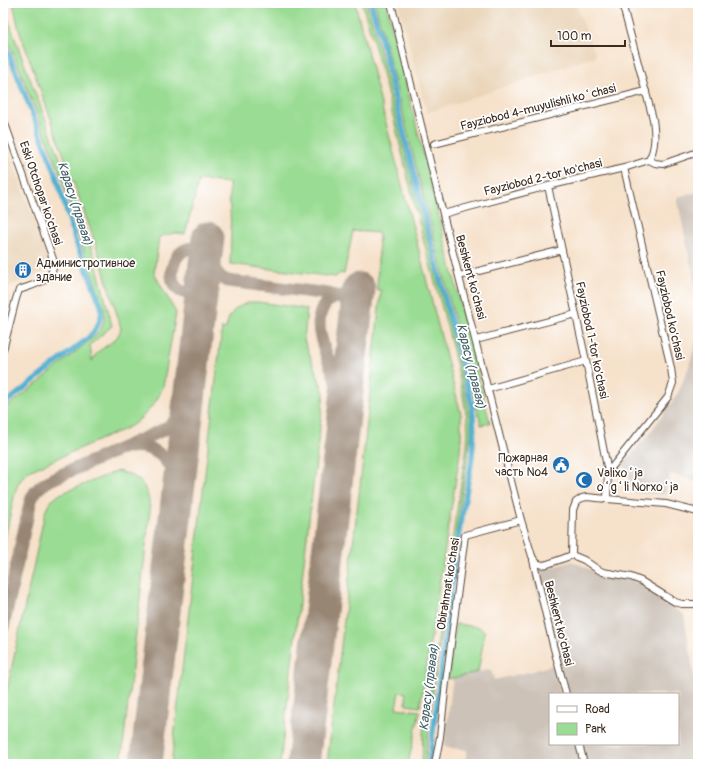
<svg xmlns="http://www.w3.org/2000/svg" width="701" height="767" font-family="Pangolin,sans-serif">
	<rect width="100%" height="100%" fill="#fff"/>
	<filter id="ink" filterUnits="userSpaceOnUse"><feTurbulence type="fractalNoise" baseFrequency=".025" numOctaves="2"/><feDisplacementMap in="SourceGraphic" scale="8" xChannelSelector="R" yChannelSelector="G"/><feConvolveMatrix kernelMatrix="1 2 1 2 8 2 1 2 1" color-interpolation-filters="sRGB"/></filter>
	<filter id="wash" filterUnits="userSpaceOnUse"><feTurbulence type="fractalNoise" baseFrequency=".012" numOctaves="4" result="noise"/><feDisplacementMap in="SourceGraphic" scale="16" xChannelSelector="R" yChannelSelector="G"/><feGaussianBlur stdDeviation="0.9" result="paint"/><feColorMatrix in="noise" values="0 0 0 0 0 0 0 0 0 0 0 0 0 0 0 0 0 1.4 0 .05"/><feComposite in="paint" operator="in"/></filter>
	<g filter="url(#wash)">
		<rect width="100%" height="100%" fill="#f6e1ca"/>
		<path fill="#e9d4b7" d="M 398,3 L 575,3 L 596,56 L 427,113 Z
			M 3,135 L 49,261 L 45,272 L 7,287 L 11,300 L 6,329 L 3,331 Z"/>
		<path fill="#ccc2b8" d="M 698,192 L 698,310 L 695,285 L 677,197 Z
			M 698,336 L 698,483 L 685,478 L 670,474 L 665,494 L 635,493 L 623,464 L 649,434 L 678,393 L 688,369 Z
			M 572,561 L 600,574 L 631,579 L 684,615 L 698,700 L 698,764 L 465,764 L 467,750 L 444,747 L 453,678 L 477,672 L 491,670 L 494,680 L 529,672 L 553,665 L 561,694 L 550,694 L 550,744 L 678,744 L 678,694 L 564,694 L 533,574 Z"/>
		<path fill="#9adc93" stroke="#6a8358" d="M 13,3 L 355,3 L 461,414 L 461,441 L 460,453 L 420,707 L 406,705 L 406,693 L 399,692 L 396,708 L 420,711 L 408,764 L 327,764 L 362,469 L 381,290 L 377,290 L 379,233 L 353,231 L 344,274 L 340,273 L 337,276 L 335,277 L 230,264 L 231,234 L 229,183 L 199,180 L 185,234 L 174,233 L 159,237 L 154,273 L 176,313 L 163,387 C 157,403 145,416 131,426 L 29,471 L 23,477 L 18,484 L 15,493 L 3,547 L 3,410 L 38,383 L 97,334 C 104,326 105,318 104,308 L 79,238 L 61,175 L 3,28 L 3,4 L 18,47 L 72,190 L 94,255 L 112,326 L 90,345 L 92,361 C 94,359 95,355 97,353 C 105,345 119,341 121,328 L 96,245 L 19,30 Z
			M 362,3 L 367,3 L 378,44 L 419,208 L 451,331 L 468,405 L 471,418 L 471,435 C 455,544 436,654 425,764 L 422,764 L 423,733 L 434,669 L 450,555 L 467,445 L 468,431 L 467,418 C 457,357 439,298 423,238 C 403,160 386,81 362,3 Z
			M 375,3 L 386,3 L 490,423 L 481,425 Z
			M 251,302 L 259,302 L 307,309 L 304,340 L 324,393 L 280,764 L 171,764 L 222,328 L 226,329 C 228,313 236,306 251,302 Z
			M 117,471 C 141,475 149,488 150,511 L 121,764 L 3,764 L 3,708 L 45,512 L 50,502 L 60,494 Z
			M 456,624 L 479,627 L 485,632 L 478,672 L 448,679 Z"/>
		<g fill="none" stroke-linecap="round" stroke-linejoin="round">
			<path stroke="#52b1d1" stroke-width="5" d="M 371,3 L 381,39 L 399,114 L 472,405 C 478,439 469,477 463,511 C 460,527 457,543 455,559 C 446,627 438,696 429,764
				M 3,39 L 55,172 L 75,240 L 101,306 C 103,319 97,329 88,338 L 3,405"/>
			<path stroke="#988674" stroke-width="13" d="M 212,291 C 205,294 198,295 191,294 C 187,293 182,292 179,290 C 163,277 176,243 197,249 C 212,253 209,275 228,281 L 328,294 C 345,297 352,305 355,322
				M 198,322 C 200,309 203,299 213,291
				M 344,411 C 345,382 303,329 326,303 C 330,299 336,296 342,296 C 354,296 365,308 362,321 C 361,327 356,334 353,340
				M 129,447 C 159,443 176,466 177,493
				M 3,627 L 30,504 C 33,491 40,486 52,479 L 165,429 C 180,419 186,407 190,390"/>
			<path stroke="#988674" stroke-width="33" d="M 146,764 L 208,238
				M 303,764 L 359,289"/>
		</g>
	</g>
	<g filter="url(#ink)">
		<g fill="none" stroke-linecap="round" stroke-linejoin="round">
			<g stroke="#574538" stroke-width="8">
				<path id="minor" d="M 391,3 L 443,214 L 521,520 L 532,556 C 538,569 546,565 556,561 C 562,559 567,557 572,555 L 573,510 L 576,502 L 582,498 L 587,497 L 607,499 L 666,504 L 698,512
					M 622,3 L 653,119 C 655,133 656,147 649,160
					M 3,118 L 53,259 C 57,281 35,284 19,290 L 16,299 L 3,350
					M 434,144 L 646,91
					M 649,160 L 655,163 L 663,164 L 698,152
					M 548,186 L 586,361 L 608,472 L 607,499
					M 443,214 L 548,186 L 624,168 L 649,160
					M 459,276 L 562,250
					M 476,340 L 576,314
					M 488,389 L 586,361
					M 608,472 L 668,397 L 673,383 L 671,368 L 624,168
					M 572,555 L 584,560 L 597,569 L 603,572 L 631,577 L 641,581 L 675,602 L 682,604 L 698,604
					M 533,560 L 553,645 L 566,694
					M 579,744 L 584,764
					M 435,764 L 440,737 L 446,682 L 465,535 L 521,520"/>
			</g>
			<use href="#minor" stroke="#fff" stroke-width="6"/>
		</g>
	</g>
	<defs>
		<g id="building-disc" transform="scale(0.9)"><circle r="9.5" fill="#1f6fb2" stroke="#fff"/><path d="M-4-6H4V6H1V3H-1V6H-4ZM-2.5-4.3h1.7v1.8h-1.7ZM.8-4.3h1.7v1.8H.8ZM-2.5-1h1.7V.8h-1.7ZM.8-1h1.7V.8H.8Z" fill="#fff"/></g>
		<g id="civic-disc" transform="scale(0.9)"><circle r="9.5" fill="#1f6fb2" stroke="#fff"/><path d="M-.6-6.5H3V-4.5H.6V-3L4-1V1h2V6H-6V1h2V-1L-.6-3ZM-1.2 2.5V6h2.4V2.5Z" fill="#fff"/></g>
		<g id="mosque-disc" transform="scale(0.9)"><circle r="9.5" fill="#1f6fb2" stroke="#fff"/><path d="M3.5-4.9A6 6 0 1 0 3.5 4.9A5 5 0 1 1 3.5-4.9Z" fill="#fff"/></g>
	</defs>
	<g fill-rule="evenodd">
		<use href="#building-disc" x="23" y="270"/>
		<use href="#civic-disc" x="561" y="465"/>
		<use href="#mosque-disc" x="584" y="480"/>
	</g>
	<g text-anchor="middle" stroke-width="3.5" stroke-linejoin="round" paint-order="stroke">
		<g font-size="12" fill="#3b2a1e" stroke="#fff">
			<text transform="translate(538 107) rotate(-14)" y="4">Fayziobod 4-muyulishli koʻchasi</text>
			<text transform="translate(543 177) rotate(-14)" y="4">Fayziobod 2-tor ko'chasi</text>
			<text transform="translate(41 193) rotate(71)" y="4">Eski Otchopar ko'chasi</text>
			<text transform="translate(471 277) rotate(75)" y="4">Beshkent ko'chasi</text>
			<text transform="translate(670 315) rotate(77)" y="4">Fayziobod ko'chasi</text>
			<text transform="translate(592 340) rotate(78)" y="4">Fayziobod 1-tor ko'chasi</text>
			<text transform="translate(448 584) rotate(-81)" y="4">Obirahmat ko'chasi</text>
			<text transform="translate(559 623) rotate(76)" y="4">Beshkent ko'chasi</text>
		</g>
		<g font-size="12" fill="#3b2a1e" stroke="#fff" text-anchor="start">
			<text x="36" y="267">Администротивное<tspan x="36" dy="14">здание</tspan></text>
			<text x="548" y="462" text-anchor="end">Пожарная<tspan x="548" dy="14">часть №4</tspan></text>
			<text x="597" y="477">Valixoʻja<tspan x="597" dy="14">oʻgʻli Norxoʻja</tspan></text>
		</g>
		<g font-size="13" font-style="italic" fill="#446066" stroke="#fff">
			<text transform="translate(76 203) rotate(72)" y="5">Карасу (правая)</text>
			<text transform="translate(472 366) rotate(76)" y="5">Карасу (правая)</text>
			<text transform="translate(428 687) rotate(-83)" y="5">Карасу (правая)</text>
		</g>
	</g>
	<rect width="701" height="767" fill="none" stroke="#fff" stroke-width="16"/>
	<rect x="549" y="693" width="130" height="52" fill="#ffffff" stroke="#b1aaa5"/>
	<rect x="557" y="706" width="20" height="6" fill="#ffffff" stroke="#b1aaa5"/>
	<text x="585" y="713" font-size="12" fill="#3b2a1e">Road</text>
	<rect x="557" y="723" width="20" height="12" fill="#9adc93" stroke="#b1aaa5"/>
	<text x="585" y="733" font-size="12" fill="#3b2a1e">Park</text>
	<path d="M551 40v6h74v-6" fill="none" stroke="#3b2a1e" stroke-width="2"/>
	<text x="557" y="40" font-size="12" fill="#3b2a1e" stroke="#ffffff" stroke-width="3" paint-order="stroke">100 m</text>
</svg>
